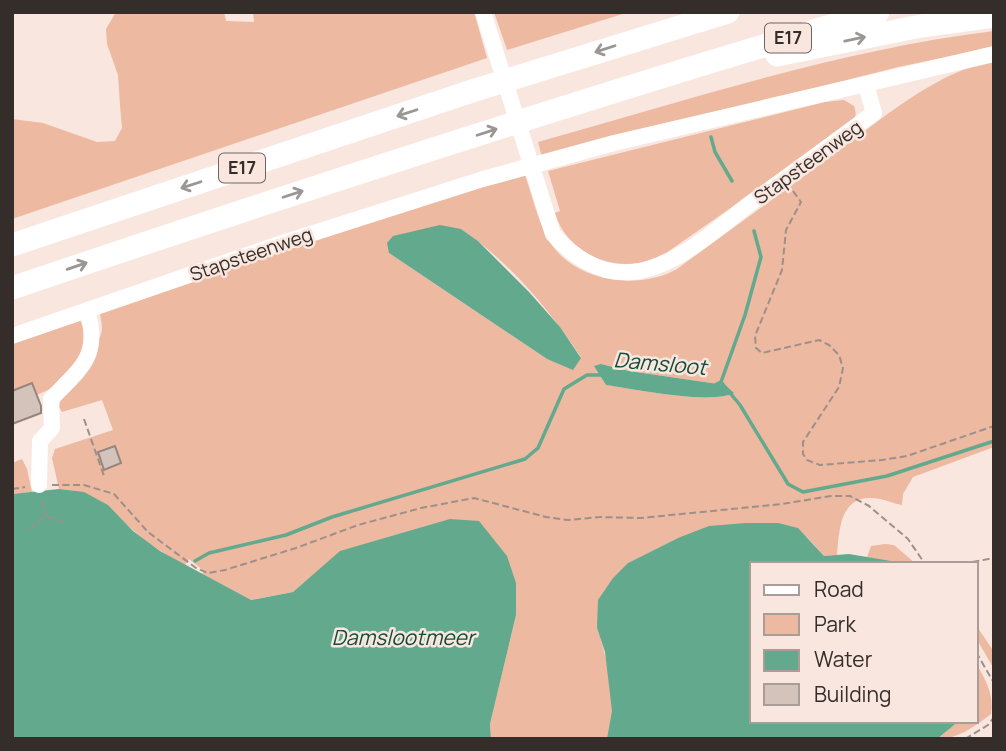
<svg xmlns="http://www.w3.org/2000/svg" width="1006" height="751" font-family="Manrope,sans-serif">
	<rect width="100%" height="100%" fill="#f8e6df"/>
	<path fill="#edb9a1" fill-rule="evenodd" d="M 116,12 L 224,12 L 226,21 L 254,22 L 253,12 L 474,12 L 487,58 L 12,219 L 12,119 L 43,123 L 97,142 L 115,141 L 122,128 L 120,105 L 118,75 L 107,44 L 106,29 Z
		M 494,12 L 629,12 L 507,50 Z
		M 994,31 L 994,47 L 898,67 L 542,157 L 538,142 C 688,100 839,50 994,31 Z
		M 994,62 L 994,447 L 913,477 L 903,494 L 902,505 C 892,503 879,497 869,498 C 839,499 839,533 837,555 L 824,556 L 807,537 L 678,538 L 628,563 L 597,628 C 607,657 620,710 607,739 L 491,739 L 490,724 L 516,615 L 341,551 L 293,592 L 250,600 L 202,574 L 204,571 L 189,559 L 185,565 C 167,555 149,545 134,531 C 103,504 104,495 59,489 L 52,458 L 55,449 L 113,430 L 102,400 L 62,412 L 59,407 L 61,398 C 70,385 103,341 102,328 C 102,322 100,317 100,311 L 484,186 L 525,175 C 532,195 537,218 547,237 C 570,281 636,292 677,269 C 729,231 781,193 833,155 C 877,123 940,68 994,62 ZM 461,229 C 509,261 549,310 581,357 L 573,369 L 547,359 L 389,253 ZM 601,364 L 629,371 L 725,385 L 733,393 C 710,405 635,389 606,385 L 601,374 Z
		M 844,100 L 854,106 C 857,114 856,119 850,125 L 666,253 C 657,257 648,261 639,263 C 603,269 565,248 555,213 L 560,211 L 548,171 L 825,102 Z
		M 80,320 L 86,334 L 83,355 L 52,388 L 37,395 L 32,383 L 12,391 L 12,343 Z
		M 22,459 L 27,469 L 32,492 L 12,494 L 12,463 Z
		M 885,544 L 894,545 L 916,564 L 896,564 L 867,557 L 871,546 Z
		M 976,625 L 994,652 L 994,669 L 976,638 Z
		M 976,663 C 986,681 994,694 991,714 C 974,727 958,739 937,739 L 959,721 L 976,721 Z"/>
	<path fill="#62a98e" d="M 440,225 L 461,229 L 478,241 L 529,292 L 560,327 L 581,358 L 573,370 L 547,359 L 389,253 L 387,243 L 393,236 Z
		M 601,364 L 629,371 L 725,385 L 734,393 C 709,405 635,389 606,385 L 594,366 Z
		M 59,489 L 84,492 L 108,505 L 133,531 L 160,551 L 251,600 L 293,592 L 340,551 L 450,519 L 479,521 L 507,556 L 516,583 L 516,615 L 490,724 L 491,739 L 12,739 L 12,494 Z
		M 746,523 L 778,523 L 798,528 L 824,556 L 849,554 L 891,561 L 896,564 L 752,564 L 752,721 L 959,721 L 937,739 L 607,739 L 612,711 L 605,652 L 597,628 L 598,600 L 613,578 L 628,563 L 678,538 L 709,526 Z"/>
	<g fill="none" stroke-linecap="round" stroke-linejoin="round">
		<path stroke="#62a98e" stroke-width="3.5" d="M 711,137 L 715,152 L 732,181
			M 721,382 L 745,315 L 761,257 L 754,231
			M 711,387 L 721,382 L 740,405 L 788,484 L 803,492 L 887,476 L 994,441
			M 195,561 L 209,553 L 286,535 L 332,517 L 525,459 L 538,448 L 564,389 L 587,375 L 603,375"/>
	</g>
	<path fill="#d3c3bb" stroke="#94857e" stroke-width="2" d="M 32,383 L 41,406 L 41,413 L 12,424 L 12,391 Z
		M 115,446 L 121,463 L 104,470 L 98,452 Z"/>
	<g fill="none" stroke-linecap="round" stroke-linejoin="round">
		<path stroke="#9d908b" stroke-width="2" stroke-dasharray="7 3.5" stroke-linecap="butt" d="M 793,191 L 801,202 L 786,230 L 782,270 L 755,336 L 756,348 L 762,353 L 819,340 L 829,345 L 839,355 L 843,368 L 839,387 L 803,442 L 803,454 L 807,460 L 820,465 L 882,460 L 907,456 L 994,426
			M 84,419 L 104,476
			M 52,485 L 84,485 L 114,494 L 148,532 L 196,568 L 208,573 L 225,570 L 296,548 L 358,525 L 421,508 L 474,498 L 546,517 L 568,520 L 600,517 L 641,518 L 782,504 L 831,496 L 850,496 L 869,506 L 908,539 L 925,564
			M 12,489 L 25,487
			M 42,500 L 45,515
			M 30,529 L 45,516 L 65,522
			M 962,564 L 994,558
			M 976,652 L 994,683
			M 965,739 L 988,725 L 994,717"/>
		<path stroke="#fff" stroke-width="16" d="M 483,12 L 553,234 C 573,257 600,275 632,272 C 674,269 720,226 752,202 C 793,173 833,143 874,113 L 866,85
			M 12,336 L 282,243 L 483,179 L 614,143 L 994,54
			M 39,485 L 40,441 L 52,428 L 51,399 C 81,368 101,356 87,310"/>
		<path stroke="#fff" stroke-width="23" d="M 777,55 L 921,26 L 994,16
			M 12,245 L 472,91 L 728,12
			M 12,288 C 299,191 587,97 878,12"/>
	</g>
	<defs><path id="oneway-shaft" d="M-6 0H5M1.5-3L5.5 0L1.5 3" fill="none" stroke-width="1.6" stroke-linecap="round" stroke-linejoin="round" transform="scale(1.75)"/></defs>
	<g stroke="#9a9694">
		<use href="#oneway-shaft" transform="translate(855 39) rotate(-12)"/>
		<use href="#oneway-shaft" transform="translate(605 49) rotate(162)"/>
		<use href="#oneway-shaft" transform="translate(407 113) rotate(162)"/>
		<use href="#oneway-shaft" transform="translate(487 132) rotate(-18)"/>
		<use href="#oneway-shaft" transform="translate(191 185) rotate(162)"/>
		<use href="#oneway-shaft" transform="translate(293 194) rotate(-18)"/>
		<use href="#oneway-shaft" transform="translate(77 266) rotate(-19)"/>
	</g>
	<g text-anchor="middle" stroke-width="5" stroke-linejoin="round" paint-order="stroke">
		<g fill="#f8e6df" stroke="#6f6460" stroke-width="2">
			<rect x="765" y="23.5" width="46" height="29" rx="5"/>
			<rect x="219" y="153.5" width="46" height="29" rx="5"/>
		</g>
		<g font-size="18" font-weight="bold" fill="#342d2a">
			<text x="788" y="44">E17</text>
			<text x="242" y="174">E17</text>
		</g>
		<g font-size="19" fill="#342d2a" stroke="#f8e6df">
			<text transform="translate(808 162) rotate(-36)" y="7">Stapsteenweg</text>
			<text transform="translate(251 254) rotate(-19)" y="7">Stapsteenweg</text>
		</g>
		<g font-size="21" font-style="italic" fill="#124d3a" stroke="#f8e6df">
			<text transform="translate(660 364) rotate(5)" y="7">Damsloot</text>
			<text x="403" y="645">Damslootmeer</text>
		</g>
	</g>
	<rect width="1006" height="751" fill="none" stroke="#342d2a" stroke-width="28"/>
	<rect x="750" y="562" width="228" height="161" fill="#f8e6df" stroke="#aa9c97" stroke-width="2"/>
	<rect x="764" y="585" width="35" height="10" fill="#ffffff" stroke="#aa9c97" stroke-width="2"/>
	<text x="814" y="597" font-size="21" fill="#342d2a">Road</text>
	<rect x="764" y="614" width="35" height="21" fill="#edb9a1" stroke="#aa9c97" stroke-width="2"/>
	<text x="814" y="632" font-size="21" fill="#342d2a">Park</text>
	<rect x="764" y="650" width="35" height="21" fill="#62a98e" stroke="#aa9c97" stroke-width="2"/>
	<text x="814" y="667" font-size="21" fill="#342d2a">Water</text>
	<rect x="764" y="684" width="35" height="21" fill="#d3c3bb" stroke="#aa9c97" stroke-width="2"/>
	<text x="814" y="702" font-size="21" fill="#342d2a">Building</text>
</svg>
